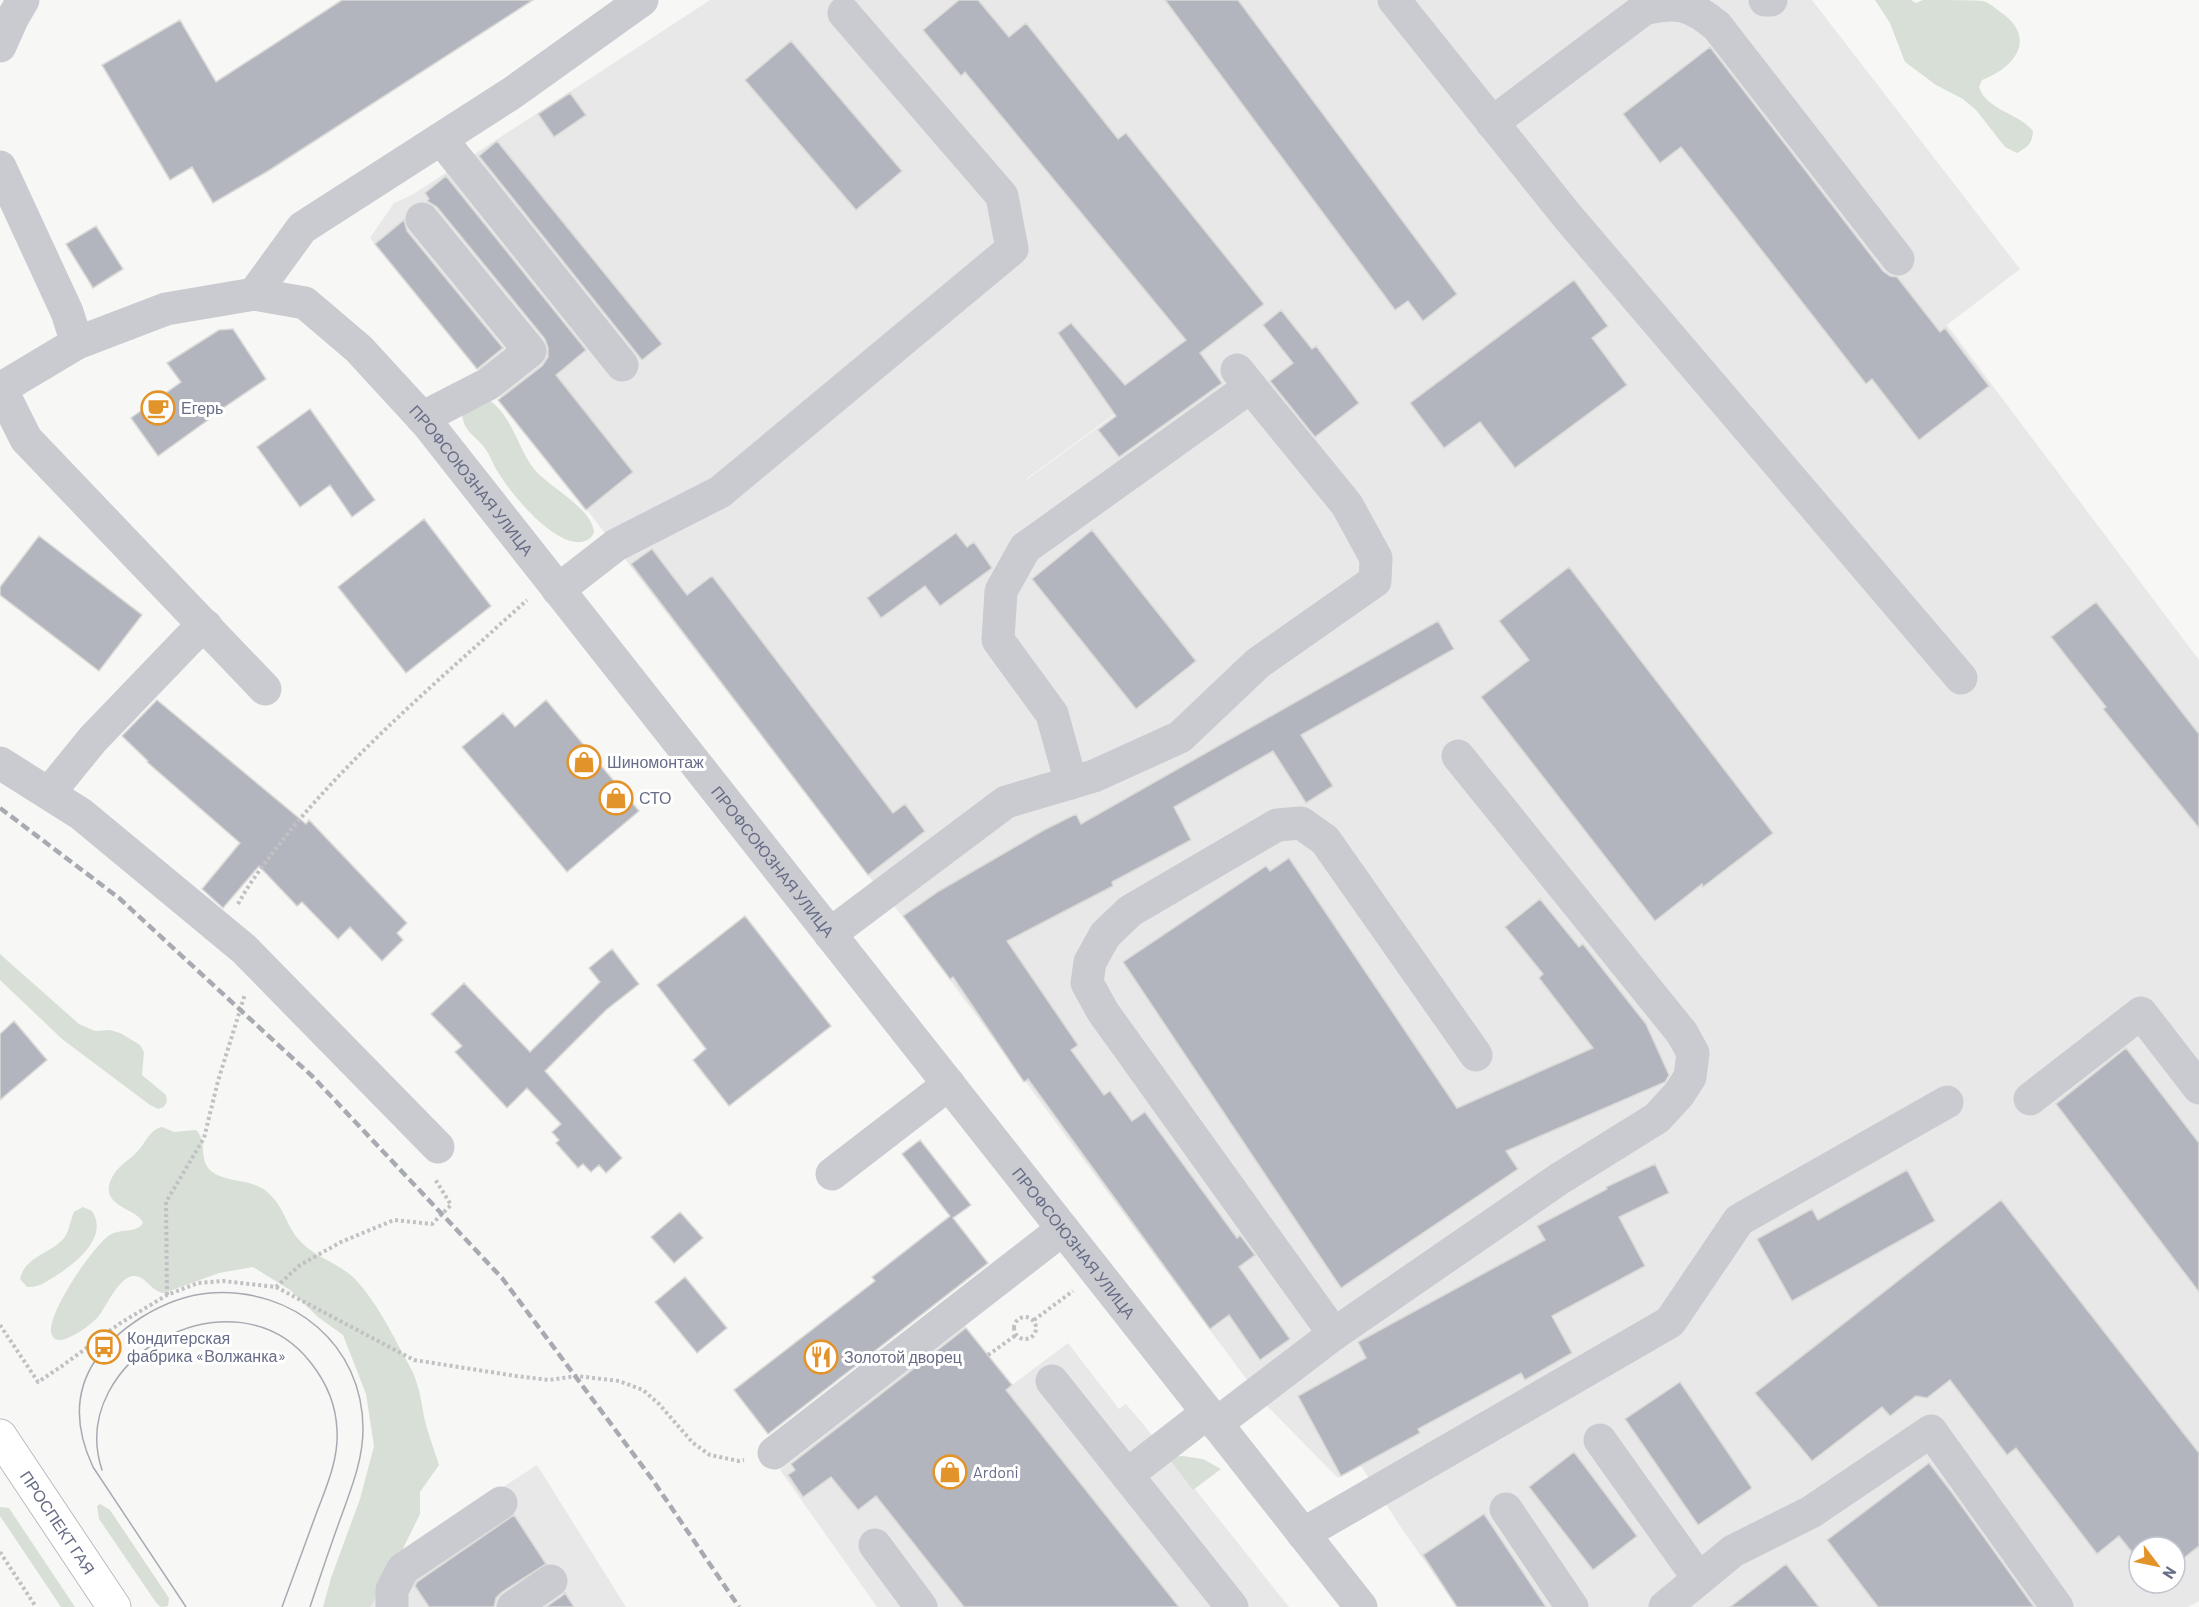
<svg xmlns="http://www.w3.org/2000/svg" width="2199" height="1607" font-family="Barlow,sans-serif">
	<rect width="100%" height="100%" fill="#f7f8f5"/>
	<path fill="#e8e8e8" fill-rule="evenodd" d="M 710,0 L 1812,0 L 2020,269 L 1947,325 L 2199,660 L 2199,1601 L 2188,1607 L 1457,1607 L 1402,1529 L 1361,1466 L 1338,1478 L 1265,1404 L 903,917 L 868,875 L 501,398 L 370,238 L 394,203 L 412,195 ZM 1241,322 L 1215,342 L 1026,480 L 1026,479 ZM 2139,1547 L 2175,1547 L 2175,1583 L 2139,1583 Z
		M 964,1325 L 1012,1385 L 1068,1343 L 1119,1409 L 1126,1404 L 1143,1424 L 1289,1607 L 877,1607 L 780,1470 Z
		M 537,1465 L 626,1607 L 353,1607 L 347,1588 Z"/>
	<path fill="#d7dfd6" d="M 1875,0 L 1911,0 L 1916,3 L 1923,0 C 1937,0 1972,0 1983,1 C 1989,3 1994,7 1999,11 C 2037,36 2018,66 1982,80 L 1979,87 C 1986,110 2019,113 2033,131 C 2032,144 2028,147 2017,153 L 2005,147 L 1976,110 L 1963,99 L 1936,85 L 1905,62 L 1890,23 Z
		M 489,400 C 513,417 517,447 534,469 C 549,487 592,508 594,532 C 592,539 584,543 576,542 C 548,539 510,493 496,469 C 493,464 491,458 488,453 C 478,435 462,434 462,411 Z
		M 0,954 L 79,1024 L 95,1031 L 110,1030 L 120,1033 L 140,1045 L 144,1052 L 142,1075 L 166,1095 L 167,1101 L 164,1107 L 158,1109 L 150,1105 L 62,1039 L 0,980 Z
		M 162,1127 L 174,1132 L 196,1130 C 208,1142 198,1160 211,1171 C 228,1184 250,1178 266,1191 C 285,1206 286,1228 302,1243 C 317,1258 340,1264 355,1279 C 375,1300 391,1331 404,1356 C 408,1364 414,1372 416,1381 C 421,1394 422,1408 425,1421 C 429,1436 434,1450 439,1465 L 420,1492 L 420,1514 L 391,1573 L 370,1607 L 323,1607 L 331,1578 L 360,1499 L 374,1446 L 366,1394 L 343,1335 L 318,1317 L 290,1290 L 253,1267 L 219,1273 L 164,1293 C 151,1292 146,1275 133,1276 C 119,1277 106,1307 98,1317 C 91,1324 81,1332 72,1336 C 66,1339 56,1344 52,1335 C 43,1319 94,1244 110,1235 C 121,1228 136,1234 143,1223 C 138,1207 91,1207 116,1171 C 122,1164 130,1159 137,1152 C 145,1144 150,1129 162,1127 Z
		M 83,1207 L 92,1211 C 109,1237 76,1263 57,1275 C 47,1281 39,1288 27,1287 L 20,1279 C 25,1256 51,1254 64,1238 C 70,1230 70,1220 74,1212 Z
		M 1183,1456 L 1203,1459 L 1221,1469 L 1193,1490 L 1168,1457 Z
		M 100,1504 L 110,1510 L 169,1598 L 168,1606 L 161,1607 L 157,1604 L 99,1519 L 97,1506 Z
		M 0,1507 L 9,1508 L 75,1607 L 61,1607 L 0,1516 Z"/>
	<path fill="#b3b5be" stroke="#d9d9d7" stroke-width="1.5" d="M 342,0 L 533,0 L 268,171 L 213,203 L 192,167 L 170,180 L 102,65 L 180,20 L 216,82 Z
		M 959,0 L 978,0 L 1009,37 L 1026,23 L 1118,139 L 1126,133 L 1264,304 L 1200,353 L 1222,383 L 1119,457 L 1098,430 L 1116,416 L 1058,333 L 1071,323 L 1125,385 L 1186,340 L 965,72 L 961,76 L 923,30 Z
		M 1165,0 L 1238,0 L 1457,294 L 1423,321 L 1408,301 L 1395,310 Z
		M 791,41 L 902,171 L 856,210 L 745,80 Z
		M 1710,47 L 1883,271 L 1890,276 L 1897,277 L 1940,332 L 1945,328 L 1989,386 L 1919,440 L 1872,379 L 1866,384 L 1681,147 L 1660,163 L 1623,114 Z
		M 570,93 L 586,115 L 554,137 L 538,114 Z
		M 497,141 L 662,344 L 642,360 L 479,156 Z
		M 446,176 L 586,350 L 556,375 L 633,472 L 586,510 L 498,400 L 542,366 L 548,357 L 548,348 L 545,339 L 437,207 L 427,201 L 429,199 L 425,193 Z
		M 404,220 L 407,231 L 503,348 L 477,369 L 375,244 Z
		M 96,226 L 123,269 L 93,288 L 66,244 Z
		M 1574,280 L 1608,326 L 1592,338 L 1627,385 L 1515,468 L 1480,422 L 1444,448 L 1410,403 Z
		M 1281,310 L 1312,349 L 1316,346 L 1359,403 L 1315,437 L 1270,381 L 1293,363 L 1263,325 Z
		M 233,329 L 266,379 L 207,419 L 208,420 L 158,456 L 131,418 L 181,382 L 167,363 L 219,330 Z
		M 310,409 L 375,500 L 352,517 L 330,485 L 300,507 L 257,447 Z
		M 424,519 L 491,606 L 406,673 L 338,587 Z
		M 1092,530 L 1196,661 L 1136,709 L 1032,579 Z
		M 956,533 L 967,547 L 974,542 L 992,568 L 940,606 L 925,586 L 881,618 L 867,598 Z
		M 39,536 L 142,615 L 99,671 L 0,595 L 0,587 Z
		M 652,549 L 687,595 L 712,576 L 893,813 L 905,804 L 925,831 L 868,875 L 631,564 Z
		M 1569,567 L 1773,833 L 1703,887 L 1702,884 L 1655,921 L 1481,697 L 1529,660 L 1499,621 Z
		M 2096,602 L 2199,734 L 2199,828 L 2103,709 L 2106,707 L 2051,637 Z
		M 1438,621 L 1454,649 L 1301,735 L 1333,786 L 1306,803 L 1273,751 L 1174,807 L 1191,840 L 1112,882 L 1113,886 L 1007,941 L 1078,1045 L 1071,1050 L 1104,1095 L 1110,1091 L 1132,1121 L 1145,1112 L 1237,1238 L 1240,1235 L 1255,1255 L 1239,1267 L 1290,1339 L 1260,1360 L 1229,1315 L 1210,1329 L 1028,1079 L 1024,1082 L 953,977 L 950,979 L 903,916 L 939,891 L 1044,830 L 1076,814 L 1081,824 Z
		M 157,700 L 306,824 L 309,820 L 407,923 L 397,933 L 403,940 L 382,961 L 350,927 L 338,939 L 302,902 L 297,906 L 259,866 L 223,908 L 202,889 L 240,843 L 147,762 L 148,761 L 122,736 Z
		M 546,700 L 639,811 L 567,872 L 462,747 L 503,713 L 515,727 Z
		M 1289,858 L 1457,1108 L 1593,1048 L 1539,978 L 1543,974 L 1505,927 L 1540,899 L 1579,947 L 1583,944 L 1646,1024 L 1669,1075 L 1665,1082 L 1506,1151 L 1518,1169 L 1341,1288 L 1123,962 L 1266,866 L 1270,871 Z
		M 745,916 L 831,1026 L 729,1106 L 693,1060 L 706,1049 L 657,985 Z
		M 612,949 L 639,984 L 606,1010 L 545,1071 L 622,1158 L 606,1173 L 599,1165 L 591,1172 L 583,1164 L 578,1168 L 556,1143 L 559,1140 L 552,1132 L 561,1124 L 527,1088 L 507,1108 L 455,1052 L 462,1046 L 431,1014 L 464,983 L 530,1052 L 600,982 L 589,968 Z
		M 14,1021 L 47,1060 L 0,1100 L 0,1034 Z
		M 2126,1048 L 2199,1143 L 2199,1292 L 2056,1104 Z
		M 920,1140 L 971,1205 L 953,1218 L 988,1263 L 768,1434 L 734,1390 L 875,1281 L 872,1277 L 950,1216 L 902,1154 Z
		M 1655,1164 L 1669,1193 L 1619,1217 L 1645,1266 L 1552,1316 L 1572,1353 L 1525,1380 L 1521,1373 L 1418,1429 L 1420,1433 L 1341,1476 L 1298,1396 L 1366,1358 L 1358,1342 L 1545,1240 L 1537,1226 L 1607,1189 L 1606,1187 Z
		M 1907,1170 L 1935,1221 L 1792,1301 L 1757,1239 L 1812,1209 L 1818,1220 Z
		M 2001,1200 L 2199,1453 L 2199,1546 L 2175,1565 L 2175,1547 L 2139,1547 L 2139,1561 L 2119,1536 L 2097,1554 L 2016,1448 L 2007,1455 L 1950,1380 L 1927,1398 L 1916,1396 L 1890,1416 L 1882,1407 L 1812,1461 L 1755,1393 Z
		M 680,1212 L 703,1238 L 674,1263 L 651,1237 Z
		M 685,1277 L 727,1328 L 697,1353 L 655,1302 Z
		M 966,1328 L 1012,1385 L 1006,1390 L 1179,1607 L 964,1607 L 876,1496 L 858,1510 L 831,1477 L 803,1497 L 788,1475 L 795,1470 L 791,1464 Z
		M 1680,1382 L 1752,1488 L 1698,1525 L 1625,1419 Z
		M 1574,1452 L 1637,1536 L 1593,1570 L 1529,1487 Z
		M 1929,1463 L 1953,1494 L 2034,1607 L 1878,1607 L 1827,1540 Z
		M 1484,1514 L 1546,1607 L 1457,1607 L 1423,1555 Z
		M 514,1515 L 546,1564 L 502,1592 L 496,1598 L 494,1607 L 429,1607 L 415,1586 L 417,1582 Z
		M 1786,1564 L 1819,1607 L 1730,1607 Z
		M 565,1593 L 574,1607 L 546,1607 L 562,1596 Z"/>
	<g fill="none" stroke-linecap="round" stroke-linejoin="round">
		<g stroke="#babcc1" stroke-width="35">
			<g id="major">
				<path id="s2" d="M 0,1436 L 114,1607"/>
			</g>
		</g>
		<path stroke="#c1c1c4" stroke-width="4" stroke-dasharray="3 3" stroke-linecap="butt" d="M 238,904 C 251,880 268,859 285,837 C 356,749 444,676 527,600
			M 276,1287 L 300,1265 L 341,1242 L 394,1220 L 432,1224 L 451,1205 L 435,1179
			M 167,1295 L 166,1202 L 204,1138 L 218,1081 L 245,994
			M1014 1328a11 11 0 1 1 22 0a11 11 0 1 1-22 0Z
			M 1034,1320 L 1073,1291
			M 0,1325 L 38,1382 L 62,1366 L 119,1324 L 167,1295 L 198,1283 L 223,1281 L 276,1287 L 414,1360 L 516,1376 L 549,1380 L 577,1376 L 619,1381 L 643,1390 L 659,1404 L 693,1443 L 710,1455 L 739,1461 L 744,1460
			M 988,1355 L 1016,1335
			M 0,1552 L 36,1607"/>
		<g stroke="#cacbd0" stroke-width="33">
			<path d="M 1394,0 L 1568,217 L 1961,678"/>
			<path d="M 1765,0 L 1771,0"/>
			<path d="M 0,46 L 12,19 L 23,0"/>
			<path d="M 1492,123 L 1644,9 C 1678,1 1690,4 1717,26 L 1898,259"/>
			<path d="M 441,139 L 622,365"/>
			<path d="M 0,167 L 67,312 L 77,343"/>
			<path d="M 422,219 L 530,351 L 488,384 L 422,418"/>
			<path d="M 254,294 L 302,228 L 512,93 L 642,0"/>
			<path id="s1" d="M 0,389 L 77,343 L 166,309 L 254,294 L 305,303 L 359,349 L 427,423 L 1361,1607"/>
			<path d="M 1,389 L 26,439 L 265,689"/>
			<path d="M 558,590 L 616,545 L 720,492 L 1012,249 L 1002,196 L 844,13"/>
			<path d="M 0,763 L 81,814 L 244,949 L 438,1147"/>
			<path d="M 1071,783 L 1052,714 L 998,640 L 1001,591 L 1025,548 L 1250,387"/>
			<path d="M 49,793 L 93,739 L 190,638 L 206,626"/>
			<path d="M 830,934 L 1006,802 L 1094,776 L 1180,737 L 1258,663 L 1375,581 L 1376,558 L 1347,505 L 1237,370"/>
			<path d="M 2030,1099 L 2141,1013 L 2199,1088"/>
			<path d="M 832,1174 L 949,1084"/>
			<path d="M 1334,1334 L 1103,1012 L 1087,983 L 1090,962 L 1105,935 L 1130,911 L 1277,825 L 1301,823 L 1325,840 L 1476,1055"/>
			<path d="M 1052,1381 L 1232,1607"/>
			<path d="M 1216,1424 L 1334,1334 L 1559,1179 L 1657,1118 L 1679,1094 L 1690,1077 L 1693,1053 L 1682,1033 L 1458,756"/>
			<path d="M 1600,1440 L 1699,1579"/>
			<path d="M 774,1453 L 1063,1229"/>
			<path d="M 1127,1475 L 1207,1413"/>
			<path d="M 1506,1509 L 1572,1607"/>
			<path d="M 1303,1534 L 1670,1322 L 1739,1220 L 1947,1102"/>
			<path d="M 875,1545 L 921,1607"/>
			<path d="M 392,1607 L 392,1590 L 403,1569 L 501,1503"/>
			<path d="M 513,1607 L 551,1581"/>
			<path d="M 1665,1607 L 1733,1551 L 1811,1512 L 1931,1431 L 2057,1607"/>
		</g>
		<use href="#major" stroke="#fff" stroke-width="33"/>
		<path stroke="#a8aab2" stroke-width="1.5" d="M 102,1470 C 65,1358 236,1265 311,1363 C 326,1382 336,1405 337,1430 C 339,1460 325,1490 315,1517 C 304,1547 293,1577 282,1607
			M 186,1607 L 93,1467 C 63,1403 84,1354 142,1317 C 163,1304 186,1295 210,1293 C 293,1287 363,1345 363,1429 C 363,1460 351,1489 341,1517 C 330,1547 320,1577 310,1607"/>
		<path stroke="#a8aab2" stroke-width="4.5" stroke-dasharray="9 4.5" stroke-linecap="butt" d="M 0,808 L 119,898 L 313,1077 L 502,1278 L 652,1479 L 739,1607"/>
	</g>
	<defs>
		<g id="cafe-ring" transform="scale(1.725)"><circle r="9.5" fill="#fff" stroke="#e2942b" stroke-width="1.5"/><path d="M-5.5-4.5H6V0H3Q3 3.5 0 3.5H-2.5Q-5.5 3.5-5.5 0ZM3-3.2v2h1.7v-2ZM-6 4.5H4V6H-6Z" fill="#e2942b"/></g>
		<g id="shop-ring" transform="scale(1.725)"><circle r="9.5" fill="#fff" stroke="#e2942b" stroke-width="1.5"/><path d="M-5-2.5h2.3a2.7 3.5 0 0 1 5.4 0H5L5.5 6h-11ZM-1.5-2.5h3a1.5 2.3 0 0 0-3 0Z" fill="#e2942b"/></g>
		<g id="bus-ring" transform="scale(1.725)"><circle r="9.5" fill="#fff" stroke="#e2942b" stroke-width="1.5"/><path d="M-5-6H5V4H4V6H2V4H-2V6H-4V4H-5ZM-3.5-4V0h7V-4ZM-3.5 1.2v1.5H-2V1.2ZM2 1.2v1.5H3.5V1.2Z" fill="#e2942b"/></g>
		<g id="restaurant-ring" transform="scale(1.725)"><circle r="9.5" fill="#fff" stroke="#e2942b" stroke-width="1.5"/><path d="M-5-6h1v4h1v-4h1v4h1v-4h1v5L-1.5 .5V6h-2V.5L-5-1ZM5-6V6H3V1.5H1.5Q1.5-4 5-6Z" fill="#e2942b"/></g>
	</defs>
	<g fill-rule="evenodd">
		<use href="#cafe-ring" x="158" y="408"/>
		<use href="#shop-ring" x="584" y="762"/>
		<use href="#shop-ring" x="616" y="798"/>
		<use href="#bus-ring" x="104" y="1347"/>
		<use href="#restaurant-ring" x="821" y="1357"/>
		<use href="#shop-ring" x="950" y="1472"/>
	</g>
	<g text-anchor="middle" stroke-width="6" stroke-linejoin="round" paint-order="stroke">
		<g font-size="16" fill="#676d86" stroke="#fff" text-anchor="start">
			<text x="181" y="414">Егерь</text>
			<text x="607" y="768">Шиномонтаж</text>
			<text x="639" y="804">СТО</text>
			<text x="127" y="1344">Кондитерская<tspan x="127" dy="18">фабрика «Волжанка»</tspan></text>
			<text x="844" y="1363">Золотой дворец</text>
			<text x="973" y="1478">Ardoni</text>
		</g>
		<g font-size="16" fill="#676d86" stroke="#fff">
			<text dy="6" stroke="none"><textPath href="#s1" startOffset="570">ПРОФСОЮЗНАЯ УЛИЦА</textPath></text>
			<text dy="6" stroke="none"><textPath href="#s1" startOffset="1056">ПРОФСОЮЗНАЯ УЛИЦА</textPath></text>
			<text dy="6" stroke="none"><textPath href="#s1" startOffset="1542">ПРОФСОЮЗНАЯ УЛИЦА</textPath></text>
			<text dy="6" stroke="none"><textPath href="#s2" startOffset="104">ПРОСПЕКТ ГАЯ</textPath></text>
		</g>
	</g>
	<g transform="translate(2157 1565) rotate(122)"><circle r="28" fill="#ffffff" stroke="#c2c5cf" stroke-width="1.5"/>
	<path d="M0-4.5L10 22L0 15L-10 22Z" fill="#e2942b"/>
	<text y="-9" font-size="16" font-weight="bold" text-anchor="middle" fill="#676d86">N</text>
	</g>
</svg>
